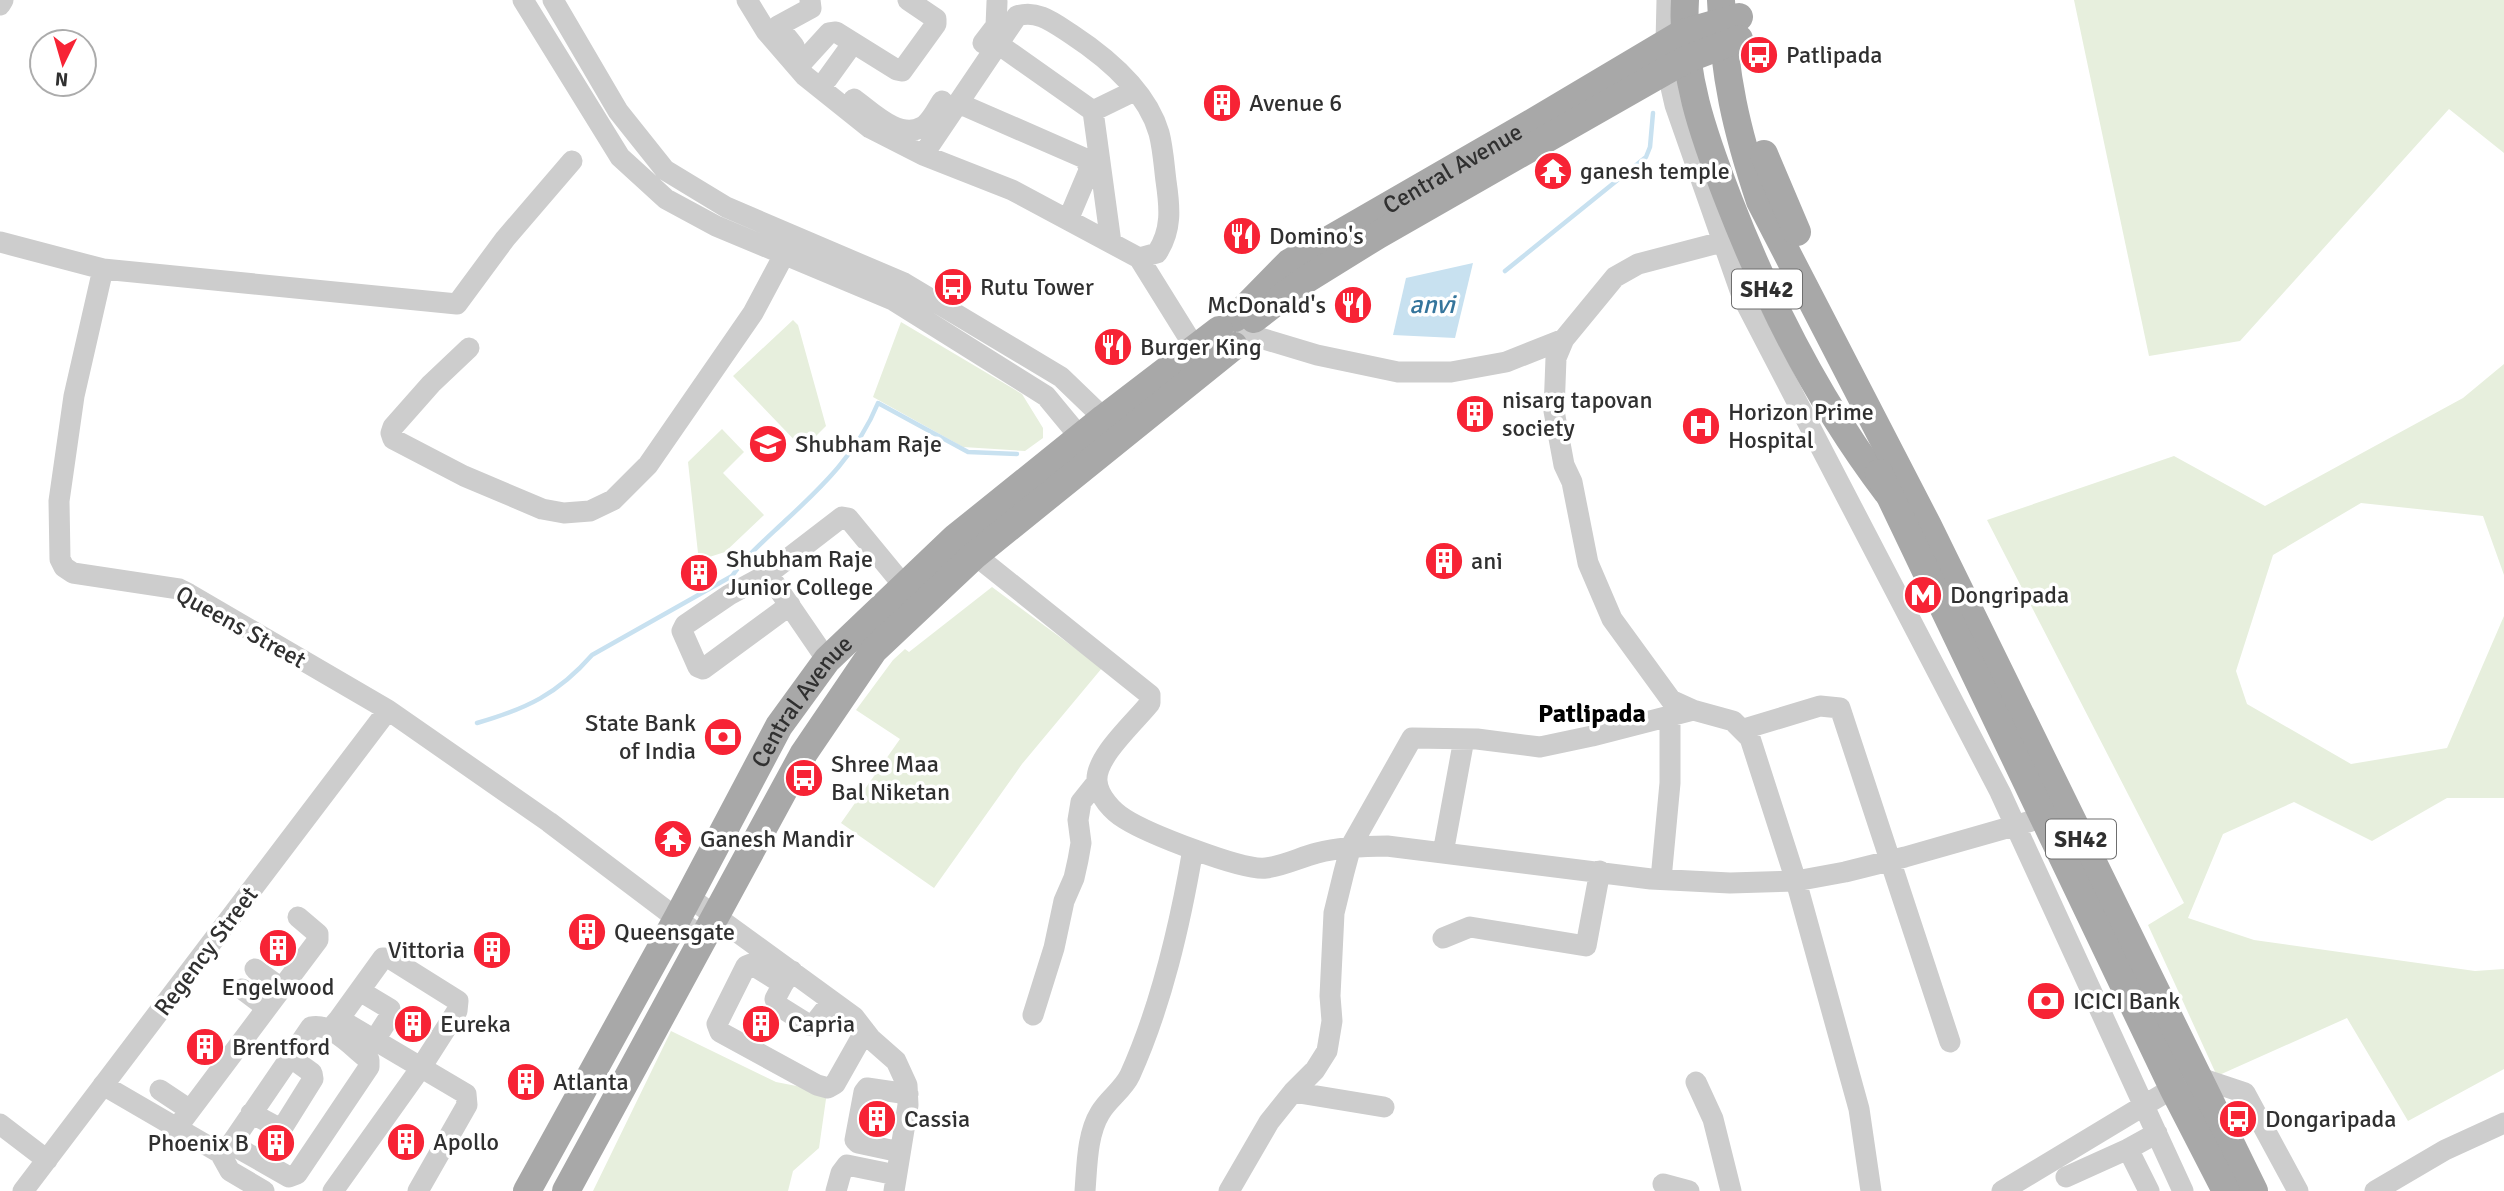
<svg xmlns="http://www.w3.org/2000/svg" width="2504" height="1191" font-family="Signika,sans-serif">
	<rect width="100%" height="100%" fill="#fff"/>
	<path fill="#e7efdd" d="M 2074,0 L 2504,0 L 2504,153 L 2449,109 L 2240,341 L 2149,356 Z
		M 793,320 L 798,325 L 826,426 L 803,449 L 733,376 Z
		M 901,322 L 1022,394 L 1043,428 L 1043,438 L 1025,451 L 963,447 L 873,397 Z
		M 2504,364 L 2504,575 L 2483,516 L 2361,503 L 2273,555 L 2236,671 L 2247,704 L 2351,764 L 2447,748 L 2504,616 L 2504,798 L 2447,798 L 2372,841 L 2294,802 L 2223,834 L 2188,918 L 2254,940 L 2475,971 L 2504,969 L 2504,1069 L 2408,1121 L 2347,1018 L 2217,1076 L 2148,925 L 2184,903 L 1987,520 L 2174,456 L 2265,506 L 2463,398 Z
		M 722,429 L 744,452 L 723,473 L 764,515 L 725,552 L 703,559 L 698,553 L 688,462 Z
		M 992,587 L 1102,668 L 1022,764 L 934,888 L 841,823 L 900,739 L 856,710 L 893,660 L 905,649 L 909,652 Z
		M 671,1031 L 776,1082 L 827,1092 L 819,1148 L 793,1171 L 788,1191 L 593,1191 Z"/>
	<path fill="#c8e1f0" d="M 1473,263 L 1455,338 L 1393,335 L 1406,278 Z"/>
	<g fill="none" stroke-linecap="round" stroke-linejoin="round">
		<path stroke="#c8e1f0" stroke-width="4.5" d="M 1505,271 L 1646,157 L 1650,147 L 1653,113
			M 477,723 C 526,709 558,694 592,655 L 732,576 C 747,555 766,539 785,521 C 823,486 858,452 878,403 L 968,452 L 1017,454"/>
		<path stroke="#cdcdcd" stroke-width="21" d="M 523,0 L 620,157 L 666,199 L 716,226 L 893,300 L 1046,396 L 1089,448
			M 553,0 L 618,111 L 665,170 L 726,207 L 904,283 L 1061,377 L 1114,428
			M 747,0 L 766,31 L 805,76 L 870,128 L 923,155 L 1012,190 L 1139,258 L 1195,348
			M 0,5 L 3,0
			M 983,43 L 996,26 L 997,2
			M 1666,43 L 1667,0
			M 998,44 L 1093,111 L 1111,243
			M 794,46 L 778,26 L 811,8 L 810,0
			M 798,67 L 829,33 L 836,32 L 897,70 L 902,71 L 936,24 L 936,19 L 908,0
			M 1667,70 L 1675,105 L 1742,296 L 2000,792 L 2183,1191
			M 827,79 L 853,43
			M 854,99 C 872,112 899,140 922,127 C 930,123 937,109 942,101
			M 958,103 L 1084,158 L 1090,168 L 1068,220
			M 1093,111 L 1134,91
			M 923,155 L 1017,16 C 1037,9 1054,23 1071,34 C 1106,57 1147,91 1159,133 C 1163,148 1164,165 1166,181 C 1170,208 1172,230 1157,253 L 1139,258
			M 0,242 L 103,269 L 457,304 L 505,239 L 572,161
			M 1722,242 L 1638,264 L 1615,277 L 1564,339 L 1556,358 L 1554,411 L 1564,465 L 1572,482 L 1588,563 L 1612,619 L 1671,700 L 1693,710 L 1733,721 L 1750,738 L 1796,881 L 1859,1109 L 1871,1191
			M 103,269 L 74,396 L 59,501 L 60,559 L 64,567 L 73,573 L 179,589 L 189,594 L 388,710 L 549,822 L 704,939
			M 1247,334 L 1317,355 L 1398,372 L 1451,372 L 1506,362 L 1564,339
			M 469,348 L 431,384 L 393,427 L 391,433 L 393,439 L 464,476 L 542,509 L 564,513 L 590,511 L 613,500 L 648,465 L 753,313 L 785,253
			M 975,555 L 1150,695 L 1150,703 C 1135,722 1095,757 1097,781 C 1098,796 1113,812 1125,819 C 1147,833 1242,871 1266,868 C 1283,866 1301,857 1317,853 C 1341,847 1363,846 1387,846 L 1651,879 L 1730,883 L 1796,881 L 1845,872 L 1905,857 L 2042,818
			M 768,574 L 842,517 L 848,518 L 904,586
			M 790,605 L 703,669 L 698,667 L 682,631 L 685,625 L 729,595 L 768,574 L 827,660
			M 1744,729 L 1820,706 L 1840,708 L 1950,1042
			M 1443,853 L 1464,739
			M 1661,879 L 1670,783 L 1670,716
			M 689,897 L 854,1017 L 871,1039 L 896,1061 L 907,1085 L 908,1105 L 894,1191
			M 1443,938 L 1470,927 L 1586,946 L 1600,871
			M 255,969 L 281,988
			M 792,971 L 783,984 L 751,964 L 746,966 L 717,1024 L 720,1032 L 817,1085 L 828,1088 L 835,1084 L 865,1031
			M 783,984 L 775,999 L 777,1005 L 809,1025 L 814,1024 L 832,1001
			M 242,989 L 266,1007
			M 360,991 L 390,1009 L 390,1016 L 374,1041
			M 1033,1015 L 1054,948 L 1064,901 L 1074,878 L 1078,860 L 1081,843 L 1078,820 L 1081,802 L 1097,782
			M 331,1028 L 339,1019 L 466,1094 L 467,1105 L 418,1191
			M 2197,1077 L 2245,1093 L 2298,1191
			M 1696,1082 L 1713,1119 L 1731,1191
			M 103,1085 L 220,1153 L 230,1171 L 264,1191
			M 160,1090 L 190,1110
			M 1293,1092 L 1384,1107
			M 251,1113 L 277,1127 L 283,1127 L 313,1079 L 312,1073 L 290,1057
			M 0,1124 L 47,1160
			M 176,1129 L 318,940 L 318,934 L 298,917
			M 900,1152 L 858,1143 L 855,1140 L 864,1092 L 867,1088 L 908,1094
			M 220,1153 L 231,1144 L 311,1027 C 331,1022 354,1049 369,1060 L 369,1067 L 297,1174 L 289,1177 L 231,1144
			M 2066,1177 L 2128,1149
			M 1663,1184 L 1689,1191
			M 23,1191 L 388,710
			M 333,1191 L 420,1069 L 457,1011 L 458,1001 L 391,959 L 383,958 L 339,1019
			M 836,1191 L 841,1173 L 847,1165 L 896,1175
			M 1085,1191 C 1087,1166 1087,1134 1100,1113 C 1108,1099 1123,1090 1130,1075 C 1162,1004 1180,925 1193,849
			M 1229,1191 L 1269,1122 L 1293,1092 L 1315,1070 L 1327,1051 L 1332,1021 L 1330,996 L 1334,913 L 1344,872 L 1351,846 L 1412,738 L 1477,739 L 1540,747 L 1592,736 L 1693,710
			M 2002,1191 L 2173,1088
			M 2149,1191 L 2128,1149 L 2157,1133
			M 2375,1191 L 2445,1150 L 2504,1123"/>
		<g stroke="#a8a8a8" stroke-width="28">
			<path d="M 1685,0 C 1681,73 1703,134 1729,201 C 1769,304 1820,404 1887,492"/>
			<path d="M 1721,0 C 1724,76 1736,129 1760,201 L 1928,526 L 2254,1191"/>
			<path d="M 1764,154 L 1797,232"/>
			<path id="s1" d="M 1235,318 L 1289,263 L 1530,124 L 1683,33 L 1739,17"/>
			<path d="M 1254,319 L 1302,282 L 1378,235 L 1667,70 L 1687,59 L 1739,39"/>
			<path d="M 1879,473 L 2173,1088 L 2226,1191"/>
			<path id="s2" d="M 527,1191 L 678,917 L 779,726 L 827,660 L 955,538 L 1104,418 L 1219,330"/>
			<path d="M 566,1191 L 804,753 L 874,650 L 975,555 L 1234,346"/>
		</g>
	</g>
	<defs>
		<g id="bus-disc" transform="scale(2.0125)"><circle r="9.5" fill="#f72335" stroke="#fff"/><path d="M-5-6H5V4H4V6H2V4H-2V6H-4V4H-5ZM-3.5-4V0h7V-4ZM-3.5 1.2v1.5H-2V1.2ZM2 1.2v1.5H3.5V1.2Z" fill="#fff"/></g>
		<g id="building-disc" transform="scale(2.0125)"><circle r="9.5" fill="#f72335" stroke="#fff"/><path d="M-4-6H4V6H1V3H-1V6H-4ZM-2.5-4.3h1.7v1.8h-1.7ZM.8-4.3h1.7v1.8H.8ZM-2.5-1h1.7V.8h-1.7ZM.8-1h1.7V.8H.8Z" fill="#fff"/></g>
		<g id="temple-disc" transform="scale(2.0125)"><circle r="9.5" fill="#f72335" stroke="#fff"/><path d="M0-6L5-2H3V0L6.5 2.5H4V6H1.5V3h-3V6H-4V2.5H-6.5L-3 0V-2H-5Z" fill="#fff"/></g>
		<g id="restaurant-disc" transform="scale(2.0125)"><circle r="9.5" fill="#f72335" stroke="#fff"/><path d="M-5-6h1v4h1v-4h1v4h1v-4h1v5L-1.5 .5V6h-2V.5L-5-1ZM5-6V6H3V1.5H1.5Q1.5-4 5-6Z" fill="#fff"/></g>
		<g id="hospital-disc" transform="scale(2.0125)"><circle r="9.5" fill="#f72335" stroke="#fff"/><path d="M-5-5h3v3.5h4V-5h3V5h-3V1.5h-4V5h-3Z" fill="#fff"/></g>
		<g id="university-disc" transform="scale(2.0125)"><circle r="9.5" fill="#f72335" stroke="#fff"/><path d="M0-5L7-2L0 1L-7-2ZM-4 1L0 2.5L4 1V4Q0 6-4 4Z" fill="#fff"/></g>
		<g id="metro-disc" transform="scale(2.0125)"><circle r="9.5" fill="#f72335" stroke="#fff"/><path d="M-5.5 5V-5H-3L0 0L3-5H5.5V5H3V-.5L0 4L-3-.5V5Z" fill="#fff"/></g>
		<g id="bank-disc" transform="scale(2.0125)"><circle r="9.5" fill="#f72335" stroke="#fff"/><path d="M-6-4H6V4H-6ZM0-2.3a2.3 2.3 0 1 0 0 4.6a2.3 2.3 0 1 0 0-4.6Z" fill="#fff"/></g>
	</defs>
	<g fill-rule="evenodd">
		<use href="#bus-disc" x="1759" y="55"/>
		<use href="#building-disc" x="1222" y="103"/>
		<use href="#temple-disc" x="1553" y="171"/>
		<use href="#restaurant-disc" x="1242" y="236"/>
		<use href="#bus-disc" x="953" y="287"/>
		<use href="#restaurant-disc" x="1353" y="305"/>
		<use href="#restaurant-disc" x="1113" y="347"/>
		<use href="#building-disc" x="1475" y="414"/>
		<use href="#hospital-disc" x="1701" y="426"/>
		<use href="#university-disc" x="768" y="444"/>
		<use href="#building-disc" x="1444" y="561"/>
		<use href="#building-disc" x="699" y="573"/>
		<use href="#metro-disc" x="1923" y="595"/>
		<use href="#bank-disc" x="723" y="737"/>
		<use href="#bus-disc" x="804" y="778"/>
		<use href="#temple-disc" x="673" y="839"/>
		<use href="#building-disc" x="587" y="932"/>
		<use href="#building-disc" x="278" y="948"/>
		<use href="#building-disc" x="492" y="950"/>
		<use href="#bank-disc" x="2046" y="1001"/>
		<use href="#building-disc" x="413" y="1024"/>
		<use href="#building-disc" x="761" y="1024"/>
		<use href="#building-disc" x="205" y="1047"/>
		<use href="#building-disc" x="526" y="1082"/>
		<use href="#building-disc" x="877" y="1119"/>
		<use href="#bus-disc" x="2238" y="1119"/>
		<use href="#building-disc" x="406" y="1142"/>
		<use href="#building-disc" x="276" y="1143"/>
	</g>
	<g text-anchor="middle" stroke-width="7" stroke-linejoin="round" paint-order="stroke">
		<g fill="#fff" stroke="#6e6e6e" stroke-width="2">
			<rect x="1732" y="269.5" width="70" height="39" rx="5"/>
			<rect x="2046" y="819.5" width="70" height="39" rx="5"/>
		</g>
		<g font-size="23" font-weight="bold" fill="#303030">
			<text x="1767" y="297">SH42</text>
			<text x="2081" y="847">SH42</text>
		</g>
		<g font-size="24" fill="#303030" stroke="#fff" text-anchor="start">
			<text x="1786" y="63">Patlipada</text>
			<text x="1249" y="111">Avenue 6</text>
			<text x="1580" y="179">ganesh temple</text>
			<text x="1269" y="244">Domino's</text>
			<text x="980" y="295">Rutu Tower</text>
			<text x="1326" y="313" text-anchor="end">McDonald's</text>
			<text x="1140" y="355">Burger King</text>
			<text x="1502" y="408">nisarg tapovan<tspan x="1502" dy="28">society</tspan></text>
			<text x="1728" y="420">Horizon Prime<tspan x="1728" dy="28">Hospital</tspan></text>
			<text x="795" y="452">Shubham Raje</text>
			<text x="726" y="567">Shubham Raje<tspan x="726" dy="28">Junior College</tspan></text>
			<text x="1471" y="569">ani</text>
			<text x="1950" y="603">Dongripada</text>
			<text x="696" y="731" text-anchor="end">State Bank<tspan x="696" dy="28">of India</tspan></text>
			<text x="831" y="772">Shree Maa<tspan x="831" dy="28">Bal Niketan</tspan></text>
			<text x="700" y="847">Ganesh Mandir</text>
			<text x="614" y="940">Queensgate</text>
			<text x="465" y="958" text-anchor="end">Vittoria</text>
			<text x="278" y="995" text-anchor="middle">Engelwood</text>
			<text x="2073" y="1009">ICICI Bank</text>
			<text x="440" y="1032">Eureka</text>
			<text x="788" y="1032">Capria</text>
			<text x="232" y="1055">Brentford</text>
			<text x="553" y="1090">Atlanta</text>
			<text x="904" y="1127">Cassia</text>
			<text x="2265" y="1127">Dongaripada</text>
			<text x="433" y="1150">Apollo</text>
			<text x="249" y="1151" text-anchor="end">Phoenix B</text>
		</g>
		<g font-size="24" fill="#303030" stroke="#fff">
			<text dy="8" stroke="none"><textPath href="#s1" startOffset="266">Central Avenue</textPath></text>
			<text transform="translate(241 627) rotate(29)" y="8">Queens Street</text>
			<text dy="8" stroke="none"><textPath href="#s2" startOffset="562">Central Avenue</textPath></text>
			<text transform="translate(206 951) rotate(-53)" y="8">Regency Street</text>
		</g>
		<g font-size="26" font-style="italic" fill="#35759c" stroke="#fff">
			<text x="1432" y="313">anvi</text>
		</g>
		<g font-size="26" font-weight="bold" fill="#000" stroke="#fff">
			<text x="1592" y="722">Patlipada</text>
		</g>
	</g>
	<g transform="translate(63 63) rotate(185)"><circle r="33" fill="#ffffff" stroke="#acacac" stroke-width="2"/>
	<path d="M0-5L12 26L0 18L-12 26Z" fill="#f72335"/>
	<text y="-10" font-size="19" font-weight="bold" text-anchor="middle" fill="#303030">N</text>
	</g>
</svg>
